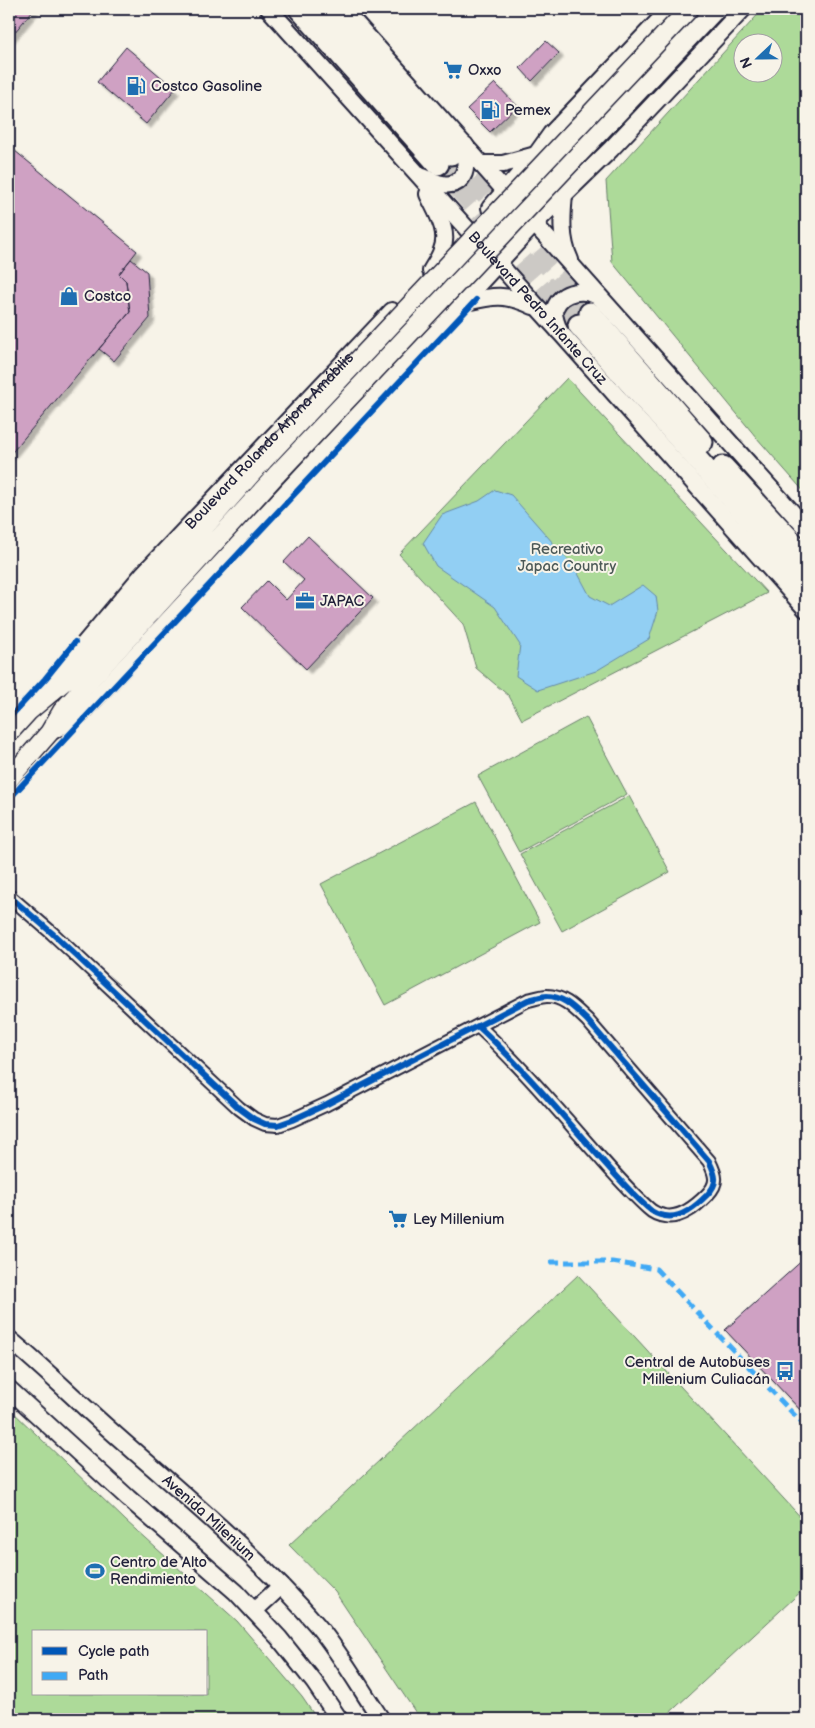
<svg xmlns="http://www.w3.org/2000/svg" width="815" height="1728" font-family="'Balsamiq Sans',sans-serif">
	<defs>
		<filter id="shadow"><feDropShadow dx="4.5" dy="4.5" stdDeviation="1" flood-color="#0004"/></filter>
	</defs>
	<rect width="100%" height="100%" fill="#f7f3e8"/>
	<filter id="ink" filterUnits="userSpaceOnUse"><feTurbulence type="fractalNoise" baseFrequency=".02" numOctaves="2"/><feDisplacementMap in="SourceGraphic" scale="10" xChannelSelector="R" yChannelSelector="G"/><feConvolveMatrix kernelMatrix="1 2 1 2 8 2 1 2 1" color-interpolation-filters="sRGB"/></filter>
	<g filter="url(#ink)">
		<path fill="#adda99" stroke="#687e6a" fill-rule="evenodd" d="M 763,9 L 806,9 L 806,494 L 756,437 L 612,262 L 606,181 ZM 772,42 L 772,72 L 742,72 L 742,42 Z
			M 567,378 L 767,593 L 522,720 L 509,696 L 476,668 L 463,624 L 399,554 Z
			M 586,717 L 627,794 L 519,852 L 478,776 Z
			M 629,796 L 670,872 L 562,931 L 520,854 Z
			M 476,802 L 540,922 L 385,1005 L 321,884 Z
			M 578,1275 L 806,1523 L 806,1587 L 663,1719 L 420,1719 L 335,1592 L 289,1545 Z
			M 9,1408 L 126,1521 L 237,1621 L 302,1697 L 317,1719 L 9,1719 ZM 34,1632 L 206,1632 L 206,1694 L 34,1694 Z"/>
		<path fill="#92cff3" stroke="#658aa9" d="M 495,490 L 511,495 L 575,568 L 590,596 L 609,606 L 643,585 L 656,596 L 658,611 L 649,639 L 596,671 L 538,690 L 516,676 L 520,645 L 495,607 L 436,566 L 423,543 L 442,515 L 479,501 Z"/>
		<path fill="#cfa1c3" stroke="#22223b" filter="url(#shadow)" d="M 9,9 L 34,9 L 9,39 Z
			M 546,41 L 559,53 L 532,81 L 520,68 Z
			M 126,47 L 175,89 L 146,124 L 97,82 Z
			M 495,83 L 517,106 L 490,132 L 467,109 Z
			M 9,146 L 137,251 L 119,274 L 126,281 L 130,312 L 9,456 Z
			M 131,259 L 147,272 L 150,318 L 114,361 L 99,349 L 130,312 L 126,281 L 119,274 Z
			M 308,536 L 373,598 L 306,669 L 242,607 L 267,581 L 286,600 L 304,580 L 284,562 Z
			M 806,1257 L 806,1411 L 804,1414 L 725,1330 Z"/>
		<g fill="none" stroke-linecap="round" stroke-linejoin="round">
			<path stroke="#ccc9c5" stroke-width="21" stroke-dasharray="21 11" stroke-linecap="butt" d="M 452,155 L 590,313
				M 438,164 L 579,325"/>
			<g stroke="#22223b" stroke-width="16">
				<path id="minor" d="M 9,896 L 52,933 L 239,1108 L 254,1119 L 265,1124 L 278,1125 L 292,1120 L 327,1104 L 528,1000 C 534,999 541,996 547,996 C 564,996 576,1010 587,1020 L 709,1161 C 716,1175 719,1183 707,1195 C 696,1206 681,1219 665,1216 C 658,1215 652,1212 648,1208 C 629,1191 612,1171 595,1152 C 557,1109 520,1065 478,1026"/>
			</g>
			<g stroke="#22223b" stroke-width="20">
				<g id="tertiary">
					<path id="s1" d="M 269,9 L 559,331 L 806,609"/>
					<path d="M 343,9 L 806,528"/>
					<path d="M 481,164 L 503,164 L 536,155"/>
					<path d="M 423,177 C 435,183 456,192 464,173 C 467,165 465,154 465,145"/>
					<path d="M 428,194 C 435,210 450,231 442,250 C 440,257 435,264 431,271"/>
					<path d="M 564,194 C 562,216 560,239 570,260"/>
					<path d="M 490,208 L 536,155 L 551,134 L 670,9"/>
					<path d="M 461,303 C 492,296 503,292 533,306"/>
					<path d="M 559,331 C 557,324 552,315 555,308 C 562,290 585,288 599,297"/>
					<path id="s2" d="M 43,693 L 144,573 L 392,311"/>
					<path d="M 49,733 L 81,714 L 535,223 L 611,149 L 743,9"/>
					<path id="s3" d="M 9,1339 C 44,1368 76,1400 110,1430 C 181,1493 255,1553 317,1625 C 341,1654 360,1688 381,1719"/>
					<path d="M 9,1389 L 128,1498 L 236,1592 L 279,1638 L 314,1682 L 339,1719"/>
					<path d="M 254,1611 L 281,1586"/>
				</g>
			</g>
			<g stroke="#22223b" stroke-width="21">
				<path id="secondary" d="M 9,733 L 29,711 L 79,669 L 263,461
					M 9,779 L 49,733 L 62,711 L 277,474"/>
			</g>
			<g stroke="#22223b" stroke-width="25">
				<path id="trunk" d="M 300,9 L 438,164
					M 323,9 L 451,154
					M 590,313 L 702,442
					M 579,325 L 806,583
					M 723,467 L 806,557"/>
			</g>
			<use href="#minor" stroke="#f7f3e8" stroke-width="12"/>
			<use href="#tertiary" stroke="#f7f3e8" stroke-width="16"/>
			<use href="#secondary" stroke="#f7f3e8" stroke-width="18"/>
			<use href="#trunk" stroke="#f7f3e8" stroke-width="21"/>
			<g stroke="#22223b" stroke-width="21" stroke-linecap="butt">
				<path id="secondary-bridge" d="M 263,461 L 689,9
					M 277,474 L 716,9"/>
			</g>
			<use href="#secondary-bridge" stroke="#f7f3e8" stroke-width="18"/>
			<path stroke="#3fa9f5" stroke-width="5" stroke-dasharray="10 5" stroke-linecap="butt" d="M 550,1262 L 612,1262 L 656,1269 L 802,1423 L 806,1424"/>
			<g stroke="#f7f3e8" stroke-width="9">
				<path id="cycleway" d="M 9,718 L 45,679 L 75,642
					M 9,799 L 476,300
					M 9,896 L 52,933 L 239,1108 L 254,1119 L 265,1124 L 278,1125 L 292,1120 L 327,1104 L 528,1000 C 534,999 541,996 547,996 C 564,996 576,1010 587,1020 L 709,1161 C 716,1175 719,1183 707,1195 C 696,1206 681,1219 665,1216 C 658,1215 652,1212 648,1208 C 629,1191 612,1171 595,1152 C 557,1109 520,1065 478,1026"/>
			</g>
			<use href="#cycleway" stroke="#0057b8" stroke-width="6"/>
		</g>
	</g>
	<defs>
		<g id="supermarket-bare" transform="scale(1.5)"><path d="M-6-5.5h2.5l.6 2H6L4.5 2H-2.5L-4.4-4H-6ZM-1.5 3.2a1.3 1.3 0 1 0 .1 0ZM3 3.2a1.3 1.3 0 1 0 .1 0Z" fill="#1f6fb2" stroke="#f7f3e8" stroke-width="2.5" paint-order="stroke"/></g>
		<g id="fuel-bare" transform="scale(1.5)"><path d="M-5.5-6h7V0h2V4h1.3V-2.5L3-4.5l.8-.8L6-3V5H2.5V1h-1V6h-7ZM-4.2-4.7v3.2H.2V-4.7Z" fill="#1f6fb2" stroke="#f7f3e8" stroke-width="2.5" paint-order="stroke"/></g>
		<g id="shop-bare" transform="scale(1.5)"><path d="M-5-2.5h2.3a2.7 3.5 0 0 1 5.4 0H5L5.5 6h-11ZM-1.5-2.5h3a1.5 2.3 0 0 0-3 0Z" fill="#1f6fb2" stroke="#f7f3e8" stroke-width="2.5" paint-order="stroke"/></g>
		<g id="office-bare" transform="scale(1.5)"><path d="M-6-3h4V-5.5h4V-3h4V5H-6ZM-1-4.5V-3h2v-1.5ZM-6 0V1H6V0Z" fill="#1f6fb2" stroke="#f7f3e8" stroke-width="2.5" paint-order="stroke"/></g>
		<g id="bus-bare" transform="scale(1.5)"><path d="M-5-6H5V4H4V6H2V4H-2V6H-4V4H-5ZM-3.5-4V0h7V-4ZM-3.5 1.2v1.5H-2V1.2ZM2 1.2v1.5H3.5V1.2Z" fill="#1f6fb2" stroke="#f7f3e8" stroke-width="2.5" paint-order="stroke"/></g>
		<g id="stadium-bare" transform="scale(1.5)"><path d="M0-5a6.5 5 0 1 0 0 10a6.5 5 0 1 0 0-10ZM-3.5-1.8h7v3.6h-7Z" fill="#1f6fb2" stroke="#f7f3e8" stroke-width="2.5" paint-order="stroke"/></g>
	</defs>
	<g fill-rule="evenodd">
		<use href="#supermarket-bare" x="453" y="70"/>
		<use href="#fuel-bare" x="136" y="86"/>
		<use href="#fuel-bare" x="490" y="110"/>
		<use href="#shop-bare" x="69" y="296"/>
		<use href="#office-bare" x="305" y="601"/>
		<use href="#supermarket-bare" x="398" y="1219"/>
		<use href="#bus-bare" x="785" y="1371"/>
		<use href="#stadium-bare" x="95" y="1571"/>
	</g>
	<g text-anchor="middle" stroke-width="4" stroke-linejoin="round" paint-order="stroke">
		<g font-size="15" fill="#22223b" stroke="#f7f3e8" text-anchor="start">
			<text x="468" y="75">Oxxo</text>
			<text x="151" y="91">Costco Gasoline</text>
			<text x="505" y="115">Pemex</text>
			<text x="84" y="301">Costco</text>
			<text x="320" y="606">JAPAC</text>
			<text x="413" y="1224">Ley Millenium</text>
			<text x="770" y="1367" text-anchor="end">Central de Autobuses<tspan x="770" dy="17">Millenium Culiacán</tspan></text>
			<text x="110" y="1567">Centro de Alto<tspan x="110" dy="17">Rendimiento</tspan></text>
		</g>
		<g font-size="15" fill="#22223b" stroke="#f7f3e8">
			<text dy="5" stroke="none"><textPath href="#s1" startOffset="402">Boulevard Pedro Infante Cruz</textPath></text>
			<text dy="5" stroke="none"><textPath href="#s2" startOffset="339">Boulevard Rolando Arjona Amábilis</textPath></text>
			<text dy="5" stroke="none"><textPath href="#s3" startOffset="268">Avenida Milenium</textPath></text>
		</g>
		<g font-size="15" fill="#4c5957" stroke="#f7f3e8">
			<text x="567" y="554">Recreativo<tspan x="567" dy="17">Japac Country</tspan></text>
		</g>
	</g>
	<rect width="815" height="1728" fill="none" stroke="#f7f3e8" stroke-width="30"/>
	<rect x="15" y="15" width="785" height="1698" fill="none" stroke="#22223b" stroke-width="2" filter="url(#ink)"/>
	<rect x="32" y="1630" width="175" height="65" fill="#f7f3e8" stroke="#a29fa3"/>
	<rect x="42" y="1647" width="25" height="8" fill="#0057b8" stroke="#a29fa3"/>
	<text x="78" y="1656" font-size="15" fill="#22223b">Cycle path</text>
	<rect x="42" y="1672" width="25" height="8" fill="#3fa9f5" stroke="#a29fa3"/>
	<text x="78" y="1680" font-size="15" fill="#22223b">Path</text>
	<g transform="translate(758 58) rotate(248)"><circle r="24" fill="#f7f3e8" stroke="#a29fa3"/>
	<path d="M0-4L9 19L0 12L-9 19Z" fill="#1f6fb2"/>
	<text y="-8" font-size="14" font-weight="bold" text-anchor="middle" fill="#22223b">N</text>
	</g>
</svg>
